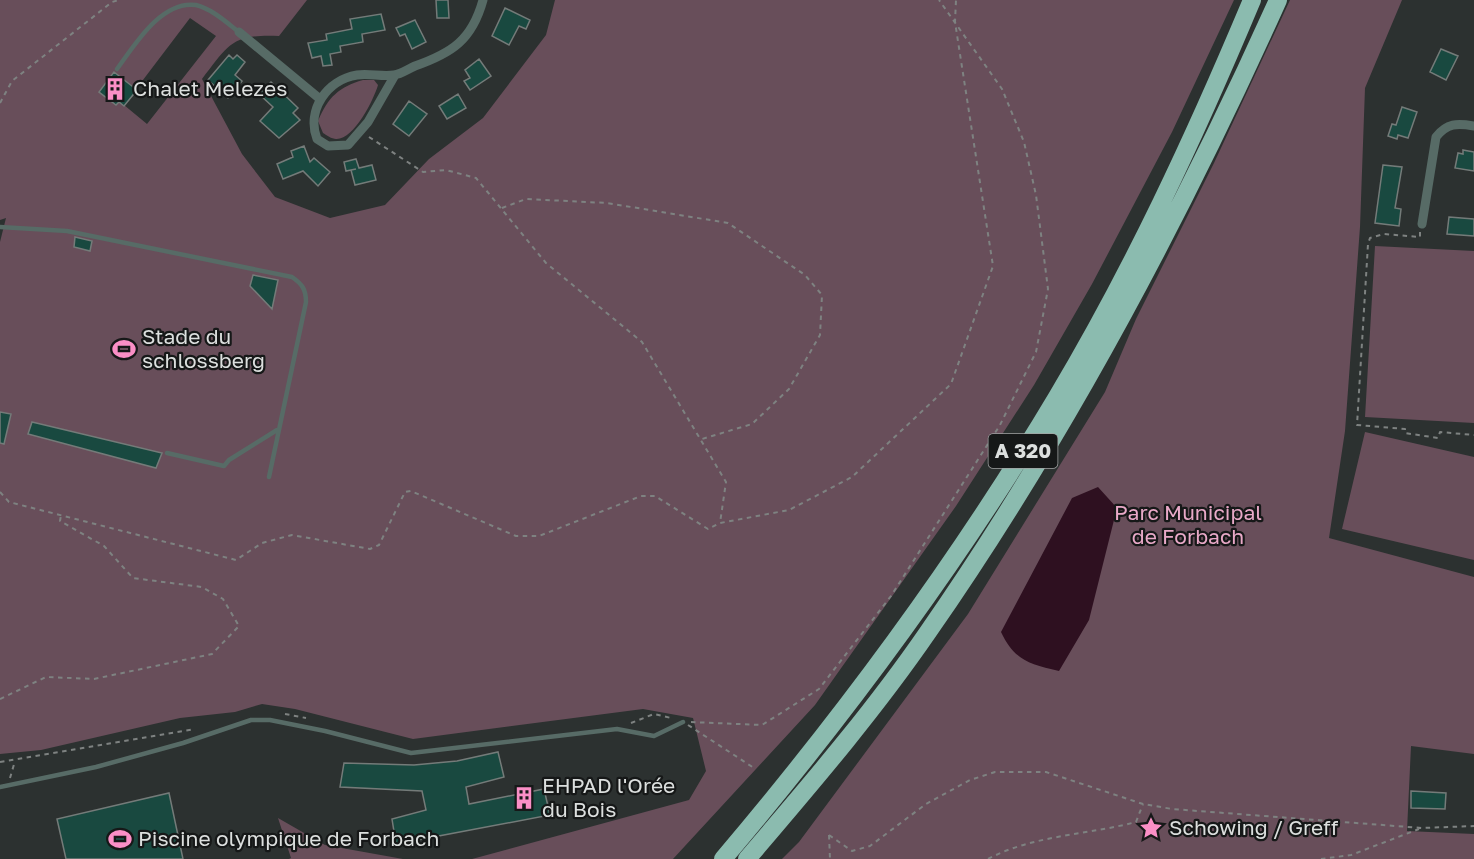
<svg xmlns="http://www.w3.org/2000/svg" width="1474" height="859" font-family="'Golos Text',sans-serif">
	<rect width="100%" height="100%" fill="#2c3130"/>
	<path fill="#684e5a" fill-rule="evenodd" d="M 0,0 L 307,0 L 279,36 C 232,34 229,44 202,79 L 242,154 L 275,197 L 330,218 L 385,205 L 429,159 L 483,118 L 546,35 L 555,0 L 1234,0 L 1172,132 L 1092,284 L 1034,385 L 956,506 L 815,705 L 673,859 L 472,859 L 689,800 L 706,771 L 693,718 L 643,709 L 413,739 L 295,709 L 262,704 L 235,712 L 180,718 L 41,750 L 0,754 L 0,242 L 6,218 L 0,220 ZM 190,18 L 216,36 L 147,124 L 124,105 Z
		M 1290,0 L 1402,0 L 1365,88 L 1360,227 L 1345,431 L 1329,538 L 1474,577 L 1474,754 L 1411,746 L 1407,831 L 1474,834 L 1474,859 L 782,859 L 799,842 L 968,614 L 1105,392 L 1136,319 L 1214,163 Z
		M 363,80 L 374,80 L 378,85 C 374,99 354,140 336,139 C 332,139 326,135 323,133 L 318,121 C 328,97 339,87 363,80 Z
		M 1375,246 L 1474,251 L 1474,423 L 1365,417 Z
		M 1365,432 L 1474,457 L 1474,560 L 1342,529 Z
		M 278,818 L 325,845 L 403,859 L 289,859 L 291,858 Z"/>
	<path fill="#2e1020" d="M 1098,487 L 1117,508 L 1089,620 L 1059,671 C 1029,664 1015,661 1001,632 L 1072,498 Z"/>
	<path fill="#194940" stroke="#747b79" stroke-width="1.5" d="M 436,0 L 448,0 L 449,18 L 437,18 Z
		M 505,8 L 530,20 L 526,29 L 519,26 L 509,45 L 492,36 Z
		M 381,14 L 385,30 L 362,34 L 363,42 L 340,46 L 341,52 L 330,54 L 332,65 L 323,66 L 321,56 L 312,58 L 308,43 L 327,40 L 326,34 L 352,29 L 350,19 Z
		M 415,20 L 426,42 L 412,49 L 405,34 L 400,36 L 396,28 Z
		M 1441,49 L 1458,56 L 1446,80 L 1430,72 Z
		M 229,55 L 233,59 L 237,55 L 245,62 L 235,75 L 242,81 L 228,98 L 208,80 Z
		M 479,59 L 491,76 L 470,90 L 464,81 L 470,78 L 465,70 Z
		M 114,72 L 137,90 L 124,106 L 119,102 L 116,105 L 99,92 Z
		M 271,82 L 298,108 L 293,113 L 300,120 L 279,138 L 260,121 L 273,107 L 259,94 Z
		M 458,94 L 466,108 L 447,119 L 439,106 Z
		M 409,101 L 427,114 L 409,136 L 393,124 Z
		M 1402,107 L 1417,112 L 1408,138 L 1398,135 L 1397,139 L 1388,136 L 1392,124 L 1396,125 Z
		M 304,146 L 310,162 L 314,158 L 330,172 L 318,186 L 303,171 L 283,179 L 277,164 L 293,157 L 291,151 Z
		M 1463,150 L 1474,152 L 1474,171 L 1455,168 L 1458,153 L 1463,154 Z
		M 356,159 L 359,168 L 372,165 L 376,180 L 355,185 L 351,170 L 356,169 L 346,171 L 344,162 Z
		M 1383,165 L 1402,167 L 1395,208 L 1401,209 L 1399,226 L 1375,223 Z
		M 1449,217 L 1474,219 L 1474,236 L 1447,234 Z
		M 75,237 L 92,241 L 90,251 L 74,247 Z
		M 253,275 L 278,280 L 272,309 L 250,286 Z
		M 0,412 L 11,414 L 4,444 L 0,443 Z
		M 32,422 L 162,453 L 156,468 L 28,434 Z
		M 498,752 L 504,777 L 466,787 L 469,804 L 544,789 L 550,815 L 396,844 L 392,819 L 426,810 L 422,791 L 340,787 L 344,763 L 414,765 L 457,761 Z
		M 1411,791 L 1446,793 L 1445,809 L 1411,808 Z
		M 169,793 L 183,859 L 66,859 L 57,819 Z"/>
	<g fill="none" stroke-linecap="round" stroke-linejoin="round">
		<path stroke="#7e8281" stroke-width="2" stroke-dasharray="4.5 4.5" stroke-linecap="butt" d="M 0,103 L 12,81 L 112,2 L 119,0
			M 369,137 L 423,172 L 446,170 L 476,178 L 546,263 L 642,342 L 726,482 L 720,523
			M 502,208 L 526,199 L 607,203 L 728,223 L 805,275 L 822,295 L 820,335 L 789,389 L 752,424 L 702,439
			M 1420,232 L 1420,237 L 1384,234 L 1370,238 L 1368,244 L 1357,425 L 1405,429 L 1405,433 L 1438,438 L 1440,432 L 1474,435
			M 0,492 L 9,502 L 236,560 L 262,543 L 292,535 L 370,549 L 379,545 L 405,492 L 411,491 L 516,536 L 539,536 L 641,496 L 655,496 L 708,529 L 720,523 L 789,510 L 852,477 L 951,384 L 993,266 L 955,22 L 956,0
			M 0,699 L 46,677 L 94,679 L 212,654 L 239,626 L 223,599 L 202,587 L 133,578 L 104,546 L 60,521 L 61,515
			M 285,714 L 306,718
			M 691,722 L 762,725 L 819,689 L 891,596 L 1000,425 L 1036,352 L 1048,289 L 1036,195 L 1024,142 L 1002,89 L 939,0
			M 631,723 L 654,714 L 671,718
			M 688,725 L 754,768
			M 0,762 L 195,729
			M 10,778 L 15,761
			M 829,835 L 852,851 L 870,846 L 926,804 L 970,780 L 995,772 L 1046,772 L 1143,804 L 1172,809 L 1422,828 L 1474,826
			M 829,835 L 830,859
			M 988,859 C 1033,835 1087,835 1136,822 L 1143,804
			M 1321,859 L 1351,855 L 1419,829"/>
		<path stroke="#576b66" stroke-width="4.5" d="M 117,69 C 134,46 161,0 196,5 C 212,9 226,22 239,32
			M 0,227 L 67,231 L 292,277 C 302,284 306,289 306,302 L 269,477
			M 167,453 L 224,466 L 229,460 L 277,430
			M 0,787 L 96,767 L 183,743 L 251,720 L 270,720 L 325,731 L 411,753 L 617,729 L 654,736 L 683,722"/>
		<path stroke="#576b66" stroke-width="9" d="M 239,32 L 320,99
			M 395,75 L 368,122 L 348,145 L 328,146 L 317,139 C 306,110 327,80 357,75 C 369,73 382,77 394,75 C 401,74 408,69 415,66 C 452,53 472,40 483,0
			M 1422,224 L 1436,137 C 1447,123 1457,123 1474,126"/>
		<path stroke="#8bbbaf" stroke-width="18" d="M 723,859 C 846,714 959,561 1057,397 C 1133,270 1195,136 1252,0
			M 747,859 C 810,785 873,712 928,632 C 1066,434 1179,220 1278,0"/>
	</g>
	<defs>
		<g id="building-bare" transform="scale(1.8)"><path d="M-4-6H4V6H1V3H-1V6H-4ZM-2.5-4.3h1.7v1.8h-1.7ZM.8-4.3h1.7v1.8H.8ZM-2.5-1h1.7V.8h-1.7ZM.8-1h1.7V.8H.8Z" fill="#fa8fc6" stroke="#161818" stroke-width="2.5" paint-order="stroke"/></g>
		<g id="stadium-bare" transform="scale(1.8)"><path d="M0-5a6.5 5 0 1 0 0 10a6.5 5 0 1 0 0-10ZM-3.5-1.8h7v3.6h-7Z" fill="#fa8fc6" stroke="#161818" stroke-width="2.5" paint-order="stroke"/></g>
		<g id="sight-bare" transform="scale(1.8)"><path d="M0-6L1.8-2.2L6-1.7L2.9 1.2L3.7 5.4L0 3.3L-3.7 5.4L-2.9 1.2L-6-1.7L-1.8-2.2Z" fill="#fa8fc6" stroke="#161818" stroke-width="2.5" paint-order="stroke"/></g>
	</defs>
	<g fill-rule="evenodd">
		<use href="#building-bare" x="115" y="89"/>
		<use href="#stadium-bare" x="124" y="349"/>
		<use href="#building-bare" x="524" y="798"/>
		<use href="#sight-bare" x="1151" y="828"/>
		<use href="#stadium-bare" x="120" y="839"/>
	</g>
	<g text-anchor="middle" stroke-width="4.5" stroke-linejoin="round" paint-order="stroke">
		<rect fill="#161818" stroke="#a1a3a3" stroke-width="1.5" x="988.5" y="434" width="69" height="34" rx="4.5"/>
		<g font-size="20" font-weight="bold" fill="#dcdfde">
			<text x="1023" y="458">A 320</text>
		</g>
		<g font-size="21" fill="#dcdfde" stroke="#161818" text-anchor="start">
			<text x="133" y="96">Chalet Melezes</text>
			<text x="142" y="344">Stade du<tspan x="142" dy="24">schlossberg</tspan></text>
			<text x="542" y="793">EHPAD l'Orée<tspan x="542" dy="24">du Bois</tspan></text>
			<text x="1169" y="835">Schowing / Greff</text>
			<text x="138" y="846">Piscine olympique de Forbach</text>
		</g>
		<g font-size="21" fill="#e9a9c8" stroke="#161818">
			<text x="1188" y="520">Parc Municipal<tspan x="1188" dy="24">de Forbach</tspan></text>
		</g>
	</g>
</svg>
